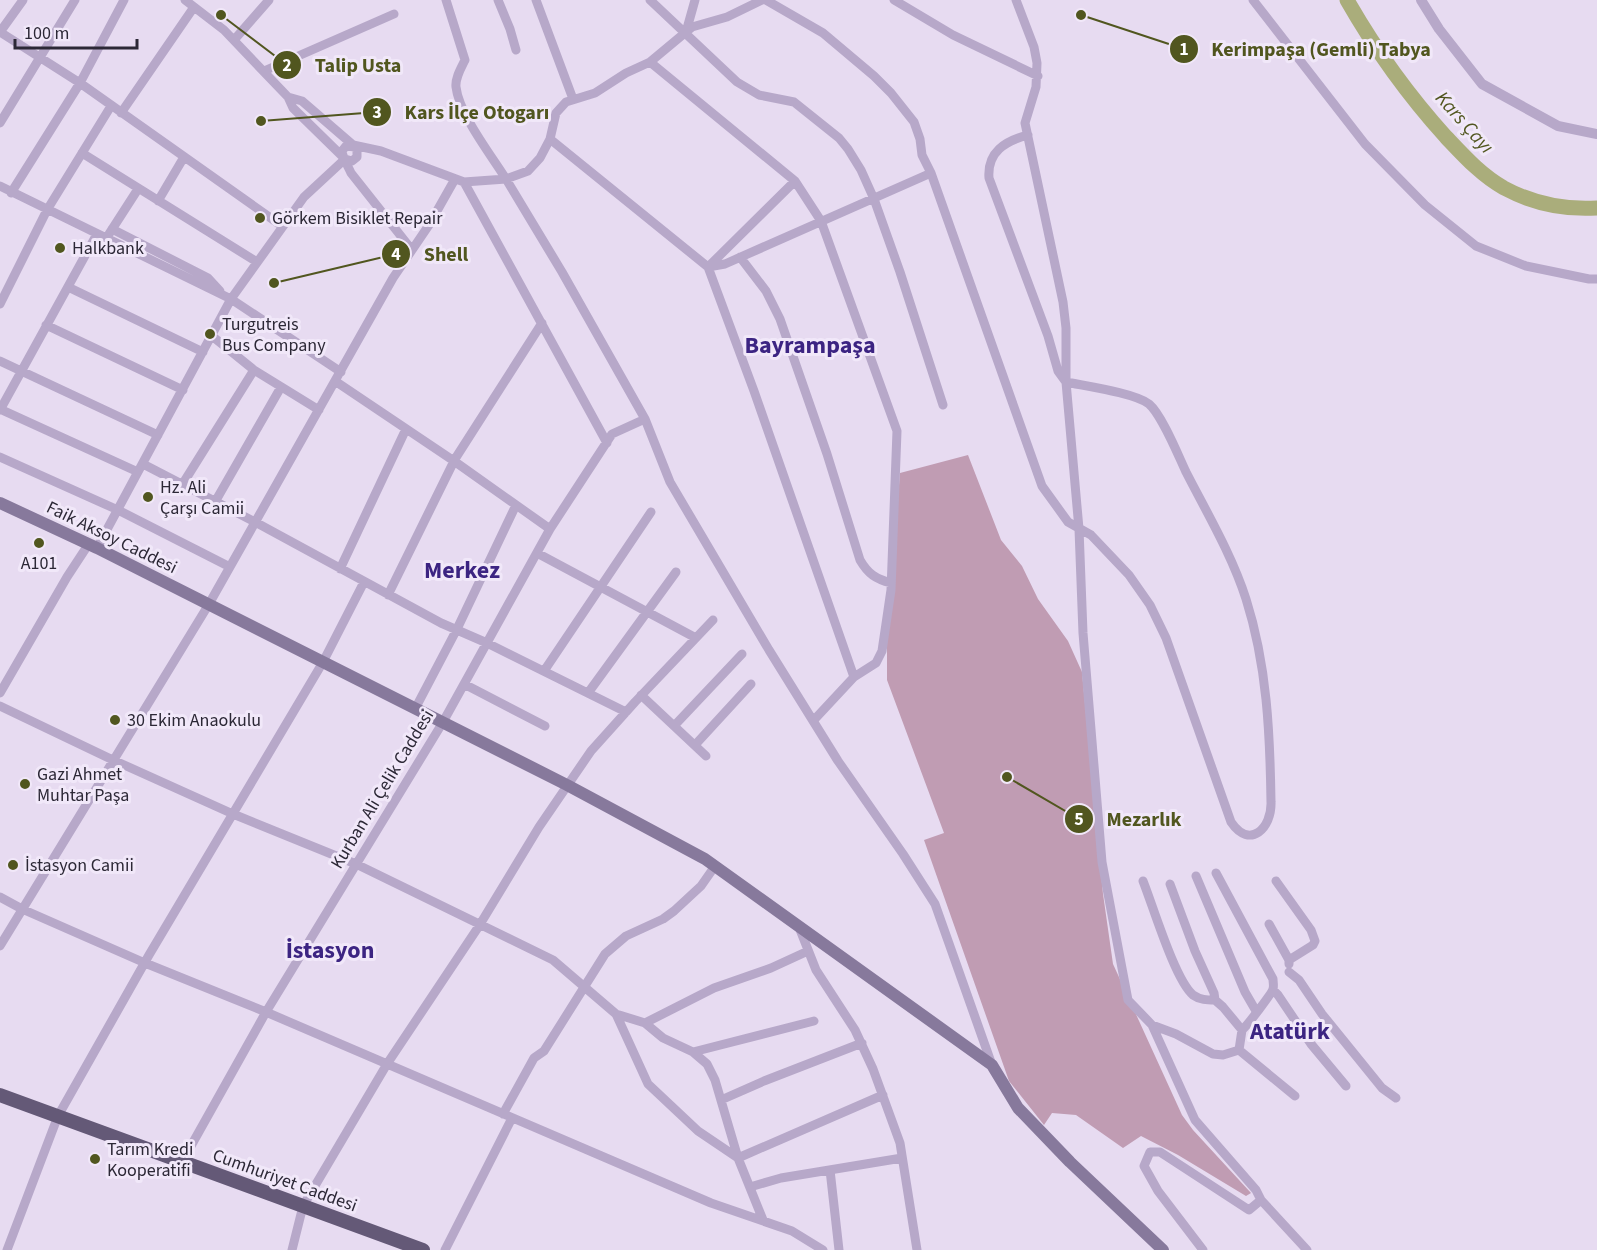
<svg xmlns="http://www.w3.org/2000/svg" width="1597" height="1250" font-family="'Source Sans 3',sans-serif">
	<rect width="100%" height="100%" fill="#e7dbf1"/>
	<path fill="#c09cb3" d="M 968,455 L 1001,540 L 1022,566 L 1038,599 L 1068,641 L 1082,672 L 1103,894 L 1113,964 L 1182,1115 L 1193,1130 L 1251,1193 L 1246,1196 L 1178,1155 L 1141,1136 L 1123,1148 L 1076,1115 L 1052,1113 L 1044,1125 L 1009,1081 L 924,840 L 944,833 L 887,680 L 887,634 L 900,473 Z"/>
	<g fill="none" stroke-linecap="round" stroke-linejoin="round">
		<path stroke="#aaad7b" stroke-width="15" d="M 1347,0 C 1375,49 1408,95 1446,137 C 1464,156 1481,175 1504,188 C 1532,203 1565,210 1597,208"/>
		<path stroke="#b7a8c9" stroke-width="9" d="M 185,0 L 224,30 L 288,97 L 302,101 L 353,145 L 381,151 L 464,182 L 506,179 C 491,155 459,114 456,87 C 455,78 461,68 465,60 L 446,0
			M 498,0 L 510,29 L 516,50
			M 536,0 L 573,99
			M 650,0 L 737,82 L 759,95 L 794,102 L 839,138 L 848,149 L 861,170 L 874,199 L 900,272 L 943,405
			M 762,0 L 727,17 L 692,27 L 650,62 L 626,73 L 595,93 L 566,102 L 556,113 L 550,139 L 540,158 L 528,171 L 506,179 L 562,272 L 645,419 L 670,482 L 769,650 L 838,761 L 903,854 L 935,904 L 992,1065
			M 766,0 L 823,33 L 874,76 L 891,93 L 914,122 L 920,139 L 922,155 L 931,173 L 1042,486 L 1068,522 L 1091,535 L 1129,575 L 1150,605 L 1166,638 L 1231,822 C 1250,850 1272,828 1271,802 C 1270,733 1267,665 1246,599 C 1232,555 1207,513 1186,472 C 1178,455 1162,415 1149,404 C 1135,393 1085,386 1066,382 L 1058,371 L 1048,336 L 989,178 C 987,152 1005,141 1028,135
			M 894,0 L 953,35 L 1038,76
			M 1016,0 L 1034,47 L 1037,63 L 1036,87 L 1025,123 L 1063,302 L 1066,328 L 1066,382 L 1079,529 L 1083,633 L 1102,862 L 1128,1000 L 1152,1025 L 1195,1120 L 1256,1190 L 1261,1200 L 1249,1210 L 1160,1152 L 1150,1152 L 1144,1166 L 1158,1191 L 1203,1250
			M 1253,0 L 1365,144 L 1425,205 L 1476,246 L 1526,266 L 1589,279 L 1597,279
			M 0,32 L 80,83 L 282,226
			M 0,32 L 23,0
			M 686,32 L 695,0
			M 234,40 L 269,0
			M 650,62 L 795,181 L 821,221 L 897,431 L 891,590 L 882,651 L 876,663 L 854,677 L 813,721
			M 264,71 L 394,14
			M 288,97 L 293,108 L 342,156
			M 121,113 L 194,7
			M 0,123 L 75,0
			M 550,139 L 708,267 L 754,391 L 854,677
			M 82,153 L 257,262
			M 464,182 L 607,443
			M 0,186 L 231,299 L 341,372
			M 11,193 L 80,83 L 124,0
			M 158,201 L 184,157
			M 112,229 L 208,278 L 220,291
			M 109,234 L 138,189
			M 740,257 L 766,291 L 780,319 L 827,454 L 860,560 C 868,574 876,579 891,583
			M 708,267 L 725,264 L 931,173
			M 708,267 L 795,181
			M 68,287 L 203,352
			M 0,304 L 47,210 L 111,106
			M 46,325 L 183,390
			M 212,336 L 254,370 L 319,410
			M 0,361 L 158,435
			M 335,381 L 454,461 L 550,529
			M 0,409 L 138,472
			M 0,410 L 97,234
			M 0,457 L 118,510 L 230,567
			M 143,464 L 255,522 L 441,623 L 487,643 L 626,712
			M 182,485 L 254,370
			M 215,502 L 281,387
			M 97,548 L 231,299 L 304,197 L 345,159 L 352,161 L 357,157 L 357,150 L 355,147 L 346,146 L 342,151 C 343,159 348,166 351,173 L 412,250
			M 537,553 L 696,638
			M 340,569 L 406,429
			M 388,595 L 455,459 L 542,323
			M 544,671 L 651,512
			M 464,684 L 545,726
			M 0,693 L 67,577 L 88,545
			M 588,693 L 676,572
			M 641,695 L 706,756
			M 0,706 L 113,760 L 233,814 L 356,864 L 553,960 L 616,1014 L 648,1084 L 698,1131 L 738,1158 L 763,1220
			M 415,709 L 457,629 L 516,505
			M 674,726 L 742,654
			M 695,745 L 751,684
			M 1216,873 L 1273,979 C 1273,982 1274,986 1273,989 C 1272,993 1247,1026 1242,1030 L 1239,1050
			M 1196,876 L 1245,992 L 1256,1011
			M 1143,881 C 1153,906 1175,980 1193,995 C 1200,1000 1207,1000 1215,1000
			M 1276,881 L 1311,930 L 1315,941 L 1313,945 L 1289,960
			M 1170,884 L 1195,951 L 1214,993 L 1215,1000 L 1223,1007 L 1242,1030
			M 0,897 L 22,909 L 145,963 L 266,1012 L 711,1203 L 792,1231 L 823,1250
			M 1269,924 L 1289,960 L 1289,964
			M 799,927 L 816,970 L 855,1030 L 873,1069 L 900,1143 L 917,1250
			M 0,946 L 209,604 L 393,278 L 429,225 L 455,179
			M 1289,972 L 1299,980 L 1322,1014 L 1382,1088 L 1396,1098
			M 1273,990 L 1278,995 L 1311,1044 L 1346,1086
			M 616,1014 L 645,1023 L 663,1038 L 693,1052 L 707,1064 L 715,1080 L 738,1158 L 883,1095
			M 645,1023 L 714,988 L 771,968 L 808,951
			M 1152,1025 L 1176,1034 L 1213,1054 L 1223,1055 L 1239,1050
			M 1239,1050 L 1295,1096
			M 693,1052 L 814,1021
			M 721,1100 L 764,1081 L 862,1043
			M 503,1114 L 534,1058 L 544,1051 L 605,954 L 626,936 L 663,919 L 674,911 L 701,886 L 715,866
			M 182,1162 L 266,1012 L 443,722 L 550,529 L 612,434 L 645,419
			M 830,1170 L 839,1250
			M 750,1187 L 781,1178 L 902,1158
			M 1261,1200 L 1307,1250
			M 7,1250 L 58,1116 L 149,955 L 323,662 L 364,582
			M 292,1250 L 303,1206 L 387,1064 L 479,926 L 539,827 L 591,751 L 635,702 L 713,620
			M 445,1250 L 512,1118"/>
		<path stroke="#b7a8c9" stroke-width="10" d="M 1421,0 L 1439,29 L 1482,84 L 1558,126 L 1597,134"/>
		<path stroke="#87799c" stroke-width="12" d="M 0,503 L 97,548 L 567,785 L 705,859 L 992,1065 L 1018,1108 L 1070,1162 L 1163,1250"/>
		<path stroke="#645977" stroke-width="14" d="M 0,1095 L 423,1250"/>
	</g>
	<g fill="#51561f" stroke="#f1e8f9" stroke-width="2">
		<circle cx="260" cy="218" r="6"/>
		<circle cx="60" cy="248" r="6"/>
		<circle cx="210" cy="334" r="6"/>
		<circle cx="148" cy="497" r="6"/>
		<circle cx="39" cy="543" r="6"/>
		<circle cx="115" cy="720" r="6"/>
		<circle cx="25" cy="784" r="6"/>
		<circle cx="13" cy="865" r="6"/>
		<circle cx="95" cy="1159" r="6"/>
	</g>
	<g text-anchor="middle" stroke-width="6" stroke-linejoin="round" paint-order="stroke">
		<g font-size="18" fill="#2c2836" stroke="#f1e8f9" text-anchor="start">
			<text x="272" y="224">Görkem Bisiklet Repair</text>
			<text x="72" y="254">Halkbank</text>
			<text x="222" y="330">Turgutreis<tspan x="222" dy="21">Bus Company</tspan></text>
			<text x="160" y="493">Hz. Ali<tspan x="160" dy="21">Çarşı Camii</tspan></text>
			<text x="39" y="569" text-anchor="middle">A101</text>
			<text x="127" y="726">30 Ekim Anaokulu</text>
			<text x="37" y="780">Gazi Ahmet<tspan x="37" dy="21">Muhtar Paşa</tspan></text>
			<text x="25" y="871">İstasyon Camii</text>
			<text x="107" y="1155">Tarım Kredi<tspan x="107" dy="21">Kooperatifi</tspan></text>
		</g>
		<g font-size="18" fill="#2c2836" stroke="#f1e8f9">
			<text transform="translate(112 537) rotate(26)" y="6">Faik Aksoy Caddesi</text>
			<text transform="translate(382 789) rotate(-59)" y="6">Kurban Ali Çelik Caddesi</text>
			<text transform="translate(285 1180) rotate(20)" y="6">Cumhuriyet Caddesi</text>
		</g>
		<g font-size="20" font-style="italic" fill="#51561f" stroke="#f1e8f9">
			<text transform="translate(1465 122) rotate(48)" y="7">Kars Çayı</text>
		</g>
		<g font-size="24" font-weight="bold" fill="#3c2482" stroke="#f1e8f9">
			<text x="810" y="353">Bayrampaşa</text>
			<text x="462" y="578">Merkez</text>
			<text x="330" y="958">İstasyon</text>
			<text x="1290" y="1039">Atatürk</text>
		</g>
	</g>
	<path fill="none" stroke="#51561f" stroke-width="2" d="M1081 15L1184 49M221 15L287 65M261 121L377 112M274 283L396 254M1007 777L1079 819"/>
	<g fill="#51561f" stroke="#f1e8f9" stroke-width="2">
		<circle cx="1081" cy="15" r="6"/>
		<circle cx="221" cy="15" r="6"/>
		<circle cx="261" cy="121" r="6"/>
		<circle cx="274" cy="283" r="6"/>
		<circle cx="1007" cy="777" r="6"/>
		<circle cx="1184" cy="49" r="15"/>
		<circle cx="287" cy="65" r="15"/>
		<circle cx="377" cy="112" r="15"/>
		<circle cx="396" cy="254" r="15"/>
		<circle cx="1079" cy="819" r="15"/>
	</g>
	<g font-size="18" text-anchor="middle" font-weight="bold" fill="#fff">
		<text x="1184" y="55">1</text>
		<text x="287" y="71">2</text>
		<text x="377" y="118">3</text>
		<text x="396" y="260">4</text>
		<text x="1079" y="825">5</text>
	</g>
	<g font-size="20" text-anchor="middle" font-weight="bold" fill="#51561f" stroke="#f1e8f9" stroke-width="6" stroke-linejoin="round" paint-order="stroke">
		<text x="1321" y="56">Kerimpaşa (Gemli) Tabya</text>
		<text x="358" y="72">Talip Usta</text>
		<text x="477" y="119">Kars İlçe Otogarı</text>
		<text x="446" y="261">Shell</text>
		<text x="1144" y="826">Mezarlık</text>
	</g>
	<path d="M15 39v9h122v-9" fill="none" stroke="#2c2836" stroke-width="3"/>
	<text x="24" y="39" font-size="18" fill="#2c2836" stroke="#f1e8f9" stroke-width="4.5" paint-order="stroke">100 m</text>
</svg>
